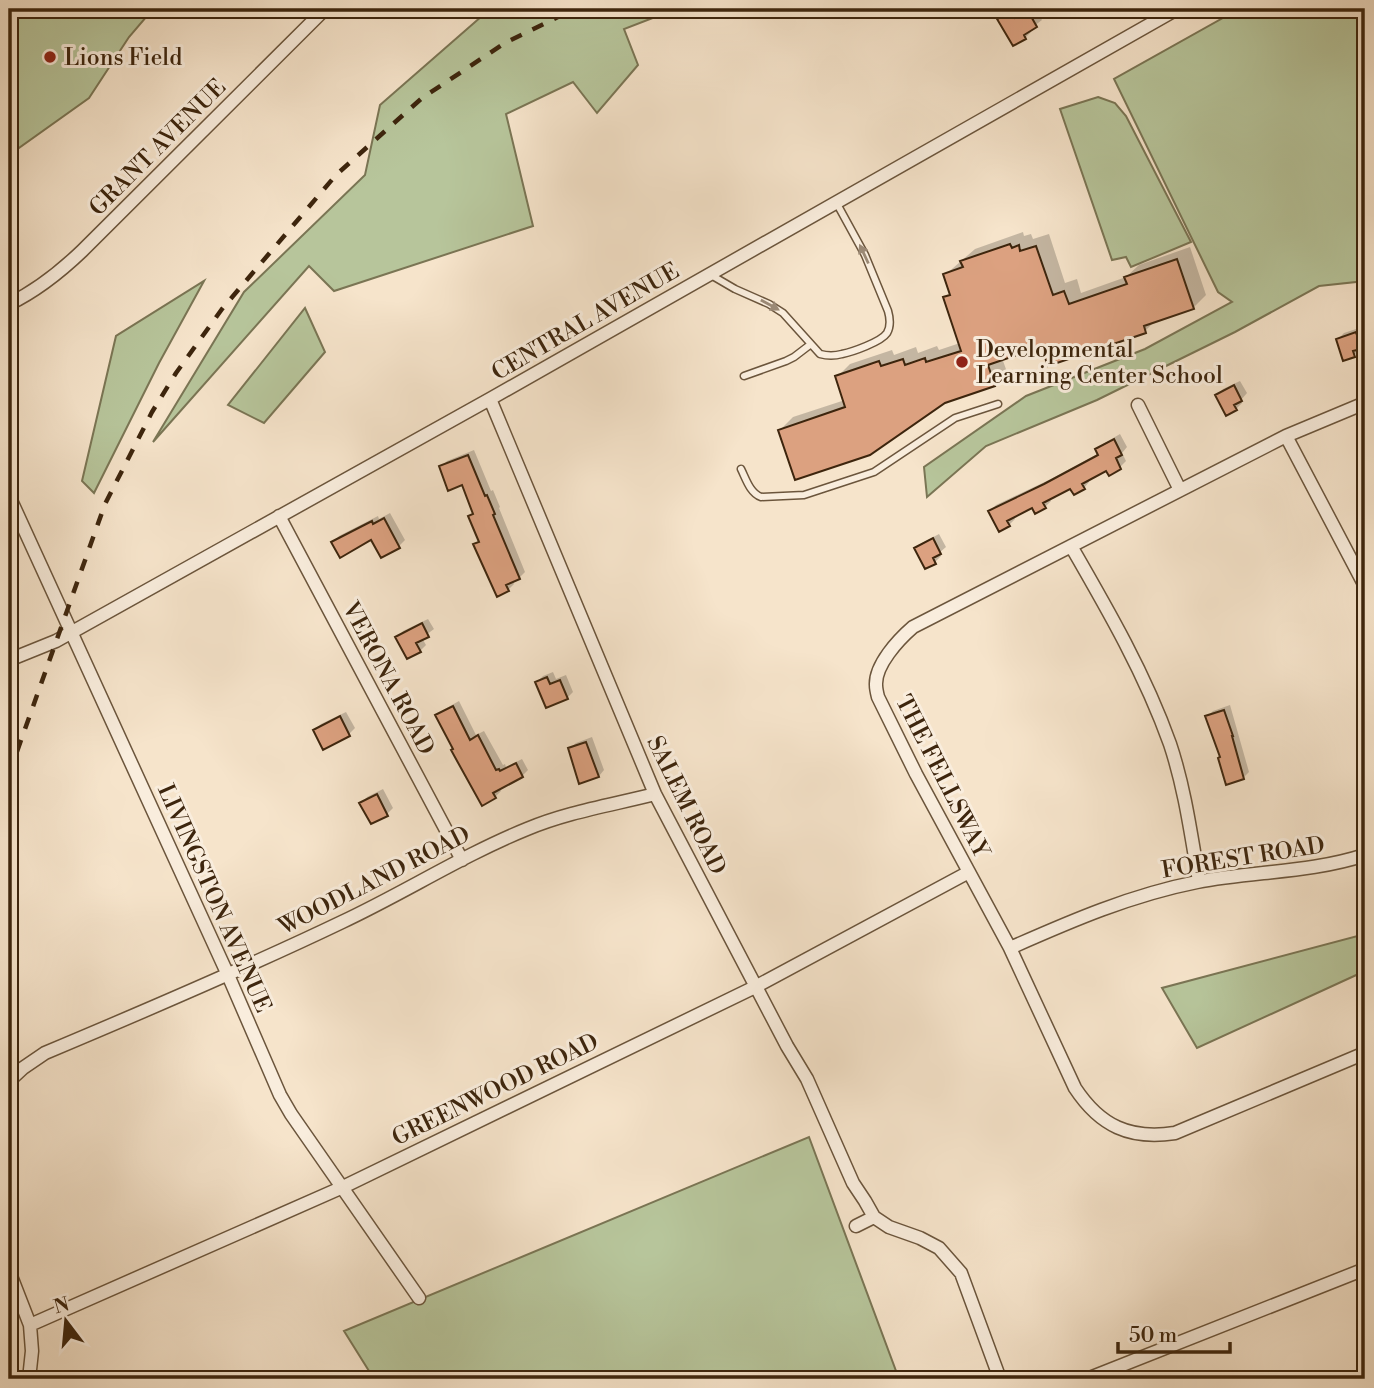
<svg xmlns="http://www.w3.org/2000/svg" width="1374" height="1388" font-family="'Libre Bodoni',serif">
	<rect width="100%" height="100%" fill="#f6e4cb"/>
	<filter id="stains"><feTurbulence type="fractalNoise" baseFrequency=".00286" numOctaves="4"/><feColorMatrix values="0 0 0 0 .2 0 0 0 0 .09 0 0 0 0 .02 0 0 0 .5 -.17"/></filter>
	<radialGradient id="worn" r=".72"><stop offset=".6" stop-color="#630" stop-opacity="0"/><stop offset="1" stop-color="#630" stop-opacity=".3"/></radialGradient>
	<path fill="#b7c59b" stroke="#7a7554" stroke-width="2" d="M 9,9 L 153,9 L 129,37 L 89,98 L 9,155 Z
		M 490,9 L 676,9 L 624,29 L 638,65 L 597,113 L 573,82 L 506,114 L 533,226 L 334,291 L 309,266 L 153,442 L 244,292 L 365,175 L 380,105 Z
		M 1239,9 L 1365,9 L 1365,281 L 1319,286 L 1235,332 L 1097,400 L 986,446 L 927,497 L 924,467 L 1026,396 L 1145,349 L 1232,302 L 1218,292 L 1114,79 Z
		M 1098,97 L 1115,103 L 1126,116 L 1191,242 L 1131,267 L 1126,257 L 1112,260 L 1060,109 Z
		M 204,281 L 159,363 L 94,493 L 82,481 L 116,336 Z
		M 305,308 L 325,352 L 264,423 L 228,405 Z
		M 1365,934 L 1365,971 L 1197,1048 L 1162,988 Z
		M 809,1137 L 899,1379 L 374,1379 L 344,1331 Z"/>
	<path fill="#0003" d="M 1015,9 L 1019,9 L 1021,13 L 1030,9 L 1035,9 L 1042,20 L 1030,29 L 1031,32 L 1025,38 L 999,20 L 1005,14 Z
		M 1023,232 L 1024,236 L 1031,234 L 1033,239 L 1049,234 L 1065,283 L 1077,279 L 1081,293 L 1126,277 L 1139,265 L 1190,247 L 1206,295 L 1193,308 L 1156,320 L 1145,331 L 1042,344 L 1002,358 L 1007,372 L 994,385 L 780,430 L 793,417 L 845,400 L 837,377 L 850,364 L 892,350 L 894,355 L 916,347 L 918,353 L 937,346 L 939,350 L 960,343 L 945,298 L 951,292 L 945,275 L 975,249 Z
		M 1362,327 L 1365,342 L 1354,356 L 1338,339 L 1344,333 Z
		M 1240,381 L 1247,393 L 1241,400 L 1242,403 L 1236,409 L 1227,413 L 1217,395 L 1223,389 Z
		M 1120,434 L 1127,447 L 1122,453 L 1126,461 L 1120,467 L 1107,469 L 1088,479 L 1089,482 L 1084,488 L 1071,487 L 1049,498 L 1051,501 L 1045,507 L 1032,505 L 1013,515 L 1015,519 L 1009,525 L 990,511 L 996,505 L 1051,479 L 1099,453 L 1097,450 L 1103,444 Z
		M 474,450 L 491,491 L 493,490 L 500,507 L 499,508 L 525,572 L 519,578 L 513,581 L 514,584 L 508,590 L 475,545 L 480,540 L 470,517 L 475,512 L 463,483 L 441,467 L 447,461 Z
		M 390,513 L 405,540 L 399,546 L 382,556 L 372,537 L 333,542 L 339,536 L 378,516 L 379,519 Z
		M 939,534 L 946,547 L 939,553 L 941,556 L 935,562 L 926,567 L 916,549 L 922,543 Z
		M 428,619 L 434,629 L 422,638 L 426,645 L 420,651 L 398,637 L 403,631 Z
		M 553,672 L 556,679 L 566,675 L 573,692 L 567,698 L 537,682 L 543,676 Z
		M 459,701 L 476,735 L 484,731 L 503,765 L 505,764 L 506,767 L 522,759 L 528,770 L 522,776 L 499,787 L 501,791 L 495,797 L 455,748 L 437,716 L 443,710 Z
		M 1230,705 L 1249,772 L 1243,778 L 1222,757 L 1207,717 L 1213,711 Z
		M 346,712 L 355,728 L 349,734 L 315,730 L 321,724 Z
		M 592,737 L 604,770 L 599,776 L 580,782 L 570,748 L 576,743 Z
		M 383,789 L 393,808 L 387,814 L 372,822 L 362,803 L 367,797 Z"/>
	<path fill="#dca180" stroke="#3d250d" stroke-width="2" d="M 1028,11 L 1037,27 L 1024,35 L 1026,39 L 1013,46 L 997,19 L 1011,12 L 1015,18 Z
		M 1010,244 L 1012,248 L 1019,245 L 1020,251 L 1036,246 L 1053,295 L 1064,291 L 1069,304 L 1127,284 L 1124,277 L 1177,259 L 1194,309 L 1144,326 L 1146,333 L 1048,366 L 1041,347 L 988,365 L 995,386 L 945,403 L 870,455 L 795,480 L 778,430 L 845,407 L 835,376 L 879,361 L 881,366 L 903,359 L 905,365 L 925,358 L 926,362 L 961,351 L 943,297 L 950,295 L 943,274 L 963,267 L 960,261 Z
		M 1356,332 L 1361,349 L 1353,351 L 1355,357 L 1343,361 L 1336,339 Z
		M 1234,385 L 1242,401 L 1234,405 L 1237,410 L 1226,416 L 1215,395 Z
		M 1114,439 L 1122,455 L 1116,458 L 1121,469 L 1109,476 L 1106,471 L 1082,484 L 1085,489 L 1074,495 L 1070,489 L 1043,503 L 1046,508 L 1035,514 L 1032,508 L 1007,521 L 1010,526 L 999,532 L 988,511 L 1044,484 L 1098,455 L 1095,449 Z
		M 468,455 L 485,496 L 487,495 L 495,514 L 493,515 L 520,579 L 506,585 L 509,591 L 497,597 L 473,544 L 479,542 L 468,516 L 473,514 L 462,485 L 448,491 L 439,466 Z
		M 384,518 L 400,548 L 381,558 L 371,540 L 340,558 L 331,542 L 372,521 L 373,524 Z
		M 933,538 L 941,554 L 933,558 L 936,564 L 925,569 L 914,548 Z
		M 422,623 L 429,637 L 416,643 L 421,652 L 407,659 L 395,637 Z
		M 547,677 L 550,684 L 560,680 L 568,699 L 546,708 L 535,682 Z
		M 453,706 L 470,740 L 478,735 L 496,770 L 499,769 L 500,771 L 516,763 L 523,777 L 493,793 L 496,798 L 482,806 L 451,750 L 453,749 L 435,715 Z
		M 1224,710 L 1233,736 L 1232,736 L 1244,779 L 1226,785 L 1218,758 L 1220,757 L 1205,716 Z
		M 340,716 L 350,736 L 323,750 L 313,730 Z
		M 586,742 L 599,777 L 579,784 L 568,748 Z
		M 377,794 L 388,816 L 371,824 L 359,803 Z"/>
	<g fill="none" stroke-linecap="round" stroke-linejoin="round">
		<g stroke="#6b553c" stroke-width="9">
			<path id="lane" d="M 711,275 L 735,289 L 769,304 L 783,313 L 820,354 C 827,356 835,356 842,354 C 852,352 881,342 887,333 C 891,326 890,318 888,311 L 865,255 L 836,202
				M 744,376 L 786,361 L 794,357 L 811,344
				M 741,469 C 746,479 750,493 761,497 L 804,495 L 874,472 L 955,418 L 998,404"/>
		</g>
		<g stroke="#6b553c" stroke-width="15">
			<path id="street" d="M 9,304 C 36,291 60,272 82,251 L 325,9
				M 490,399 L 655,794 L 787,1046 L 807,1079 L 853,1183 L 865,1201 L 874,1217
				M 1365,403 L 1286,436 L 913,627 C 898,640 875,665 876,685 C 876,689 877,693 878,697 L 916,774 L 1010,948 L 1075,1088 C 1100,1126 1130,1140 1175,1133 L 1365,1053
				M 1138,405 L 1180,490
				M 1286,436 L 1365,586
				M 9,496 L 228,975 L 280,1095 L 291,1114 L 419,1298
				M 279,516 L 462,860
				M 1071,546 C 1108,610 1145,674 1170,744 C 1185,789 1191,835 1199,881
				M 9,660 L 56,641 L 490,399 L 1177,9
				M 1010,948 C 1071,921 1131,895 1197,882 C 1253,871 1310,873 1365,855
				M 9,1081 L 23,1068 L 45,1053 C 145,1011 244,969 342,922 C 404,893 463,855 527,829 C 567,812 612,805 655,794
				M 856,1226 L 874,1217 L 889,1227 L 920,1238 L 939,1248 L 961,1273 L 1000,1379
				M 9,1271 L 30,1325 L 32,1351 L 29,1379
				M 30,1325 L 343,1187 L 755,987 L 969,872
				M 1087,1379 L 1365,1269"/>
		</g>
		<use href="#lane" stroke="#f9eddd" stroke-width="6"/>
		<use href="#street" stroke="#f9eddd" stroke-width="12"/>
		<path stroke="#3d250d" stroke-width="4.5" stroke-dasharray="12 12" stroke-linecap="butt" d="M 9,774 L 105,504 L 152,412 L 176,373 L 222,309 L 336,175 L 422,98 L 505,43 L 574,9"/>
	</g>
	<defs><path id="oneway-solid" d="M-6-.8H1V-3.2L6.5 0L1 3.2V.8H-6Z" transform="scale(1.75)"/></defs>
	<g fill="#9b8975">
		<use href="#oneway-solid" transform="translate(864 254) rotate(-115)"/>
		<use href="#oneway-solid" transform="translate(770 305) rotate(29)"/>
	</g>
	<g fill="#8f2418" stroke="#f9eddd" stroke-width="2.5">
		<circle cx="50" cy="57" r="7"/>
		<circle cx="962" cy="362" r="7"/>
	</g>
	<g text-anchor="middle" stroke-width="6" stroke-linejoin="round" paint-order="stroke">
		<g font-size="23" fill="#3d250d" stroke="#f9eddd" text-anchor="start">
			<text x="64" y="65">Lions Field</text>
			<text x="976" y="357">Developmental<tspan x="976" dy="26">Learning Center School</tspan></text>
		</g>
		<g font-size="23" fill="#3d250d" stroke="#f9eddd">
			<text transform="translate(157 147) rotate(-45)" y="8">GRANT AVENUE</text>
			<text transform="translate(585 321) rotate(-30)" y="8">CENTRAL AVENUE</text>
			<text transform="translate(389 678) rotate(62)" y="8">VERONA ROAD</text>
			<text transform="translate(943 776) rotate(63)" y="8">THE FELLSWAY</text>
			<text transform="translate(687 805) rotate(64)" y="8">SALEM ROAD</text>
			<text transform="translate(1243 857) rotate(-9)" y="8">FOREST ROAD</text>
			<text transform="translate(374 880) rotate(-27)" y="8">WOODLAND ROAD</text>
			<text transform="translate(215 898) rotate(66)" y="8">LIVINGSTON AVENUE</text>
			<text transform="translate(495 1089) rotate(-26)" y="8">GREENWOOD ROAD</text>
		</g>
	</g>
	<rect width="1374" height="1388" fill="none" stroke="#f6e4cb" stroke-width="35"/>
	<rect x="10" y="10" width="1353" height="1367" fill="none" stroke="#3d250d" stroke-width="3.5"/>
	<rect x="18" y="18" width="1339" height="1353" fill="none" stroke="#3d250d" stroke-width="2"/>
	<g transform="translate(66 1321) rotate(344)" stroke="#f9eddd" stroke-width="5" paint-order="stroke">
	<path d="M0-5L12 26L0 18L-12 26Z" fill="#3d250d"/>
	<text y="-10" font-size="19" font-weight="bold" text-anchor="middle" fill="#3d250d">N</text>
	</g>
	<path d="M1118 1342v10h112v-10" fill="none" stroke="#3d250d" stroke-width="3.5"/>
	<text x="1129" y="1342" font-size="21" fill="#3d250d" stroke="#f9eddd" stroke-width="5" paint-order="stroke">50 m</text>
	<rect width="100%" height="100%" filter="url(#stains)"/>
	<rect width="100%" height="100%" fill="url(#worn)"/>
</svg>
